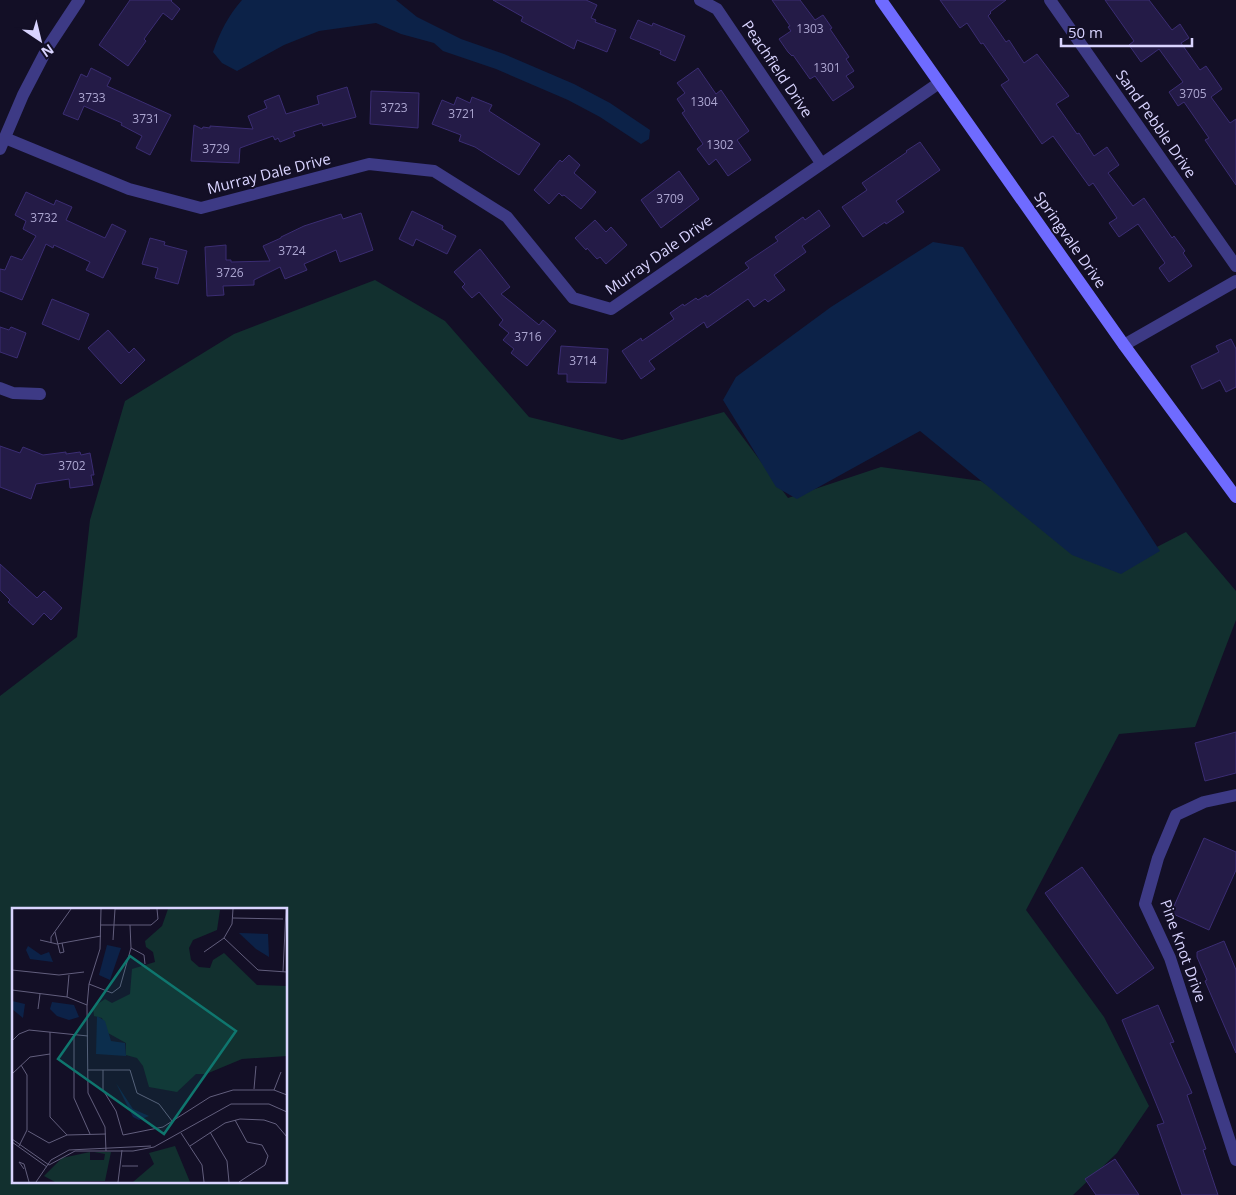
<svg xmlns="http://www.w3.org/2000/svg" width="1236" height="1195" font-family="'Open Sans',sans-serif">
	<rect width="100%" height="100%" fill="#130f26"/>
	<path fill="#12302f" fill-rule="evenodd" d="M 375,280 L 445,321 L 529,417 L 622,440 L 724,412 L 788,498 L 881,467 L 981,481 L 1114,569 L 1186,532 L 1236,591 L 1236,620 L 1195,727 L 1119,734 L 1026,910 L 1104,1017 L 1149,1106 L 1117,1153 L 1073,1195 L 0,1195 L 0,696 L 77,637 L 90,520 L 125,401 L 234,334 ZM 14,909 L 286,909 L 286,1181 L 14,1181 Z"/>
	<path fill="#0c2248" d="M 242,0 L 396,0 L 417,17 L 461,39 L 504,54 L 574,84 L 610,103 L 650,130 L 649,139 L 641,144 L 600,117 L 568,100 L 496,69 L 443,51 L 434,43 L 401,34 L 376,23 L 319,31 L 284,45 L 237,71 L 222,63 L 213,52 C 220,32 228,16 242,0 Z
		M 933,242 L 963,247 L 1160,551 L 1121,574 L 1072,555 L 920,431 L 797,499 L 776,487 L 723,400 L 736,377 L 831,307 Z"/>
	<path fill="#241b47" stroke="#3b2d73" d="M 130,0 L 172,0 L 171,1 L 180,9 L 172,20 L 163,13 L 144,39 L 146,41 L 128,66 L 99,45 Z
		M 493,0 L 586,0 L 597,5 L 591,18 L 596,20 L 595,22 L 616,30 L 607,52 L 577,40 L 574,49 L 521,21 L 523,17 Z
		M 772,0 L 800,0 L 815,20 L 823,15 L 832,28 L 830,29 L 849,57 L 846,59 L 854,71 L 846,76 L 854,87 L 833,101 L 815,76 L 810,79 L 793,55 L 792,56 L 788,52 L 779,39 L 791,31 L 788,27 L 790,26 Z
		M 940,0 L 1006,0 L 990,12 L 991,13 L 988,16 L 1006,42 L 1009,40 L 1024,63 L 1037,54 L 1069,96 L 1056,104 L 1077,134 L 1079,133 L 1094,156 L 1107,147 L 1119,165 L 1108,173 L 1133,206 L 1144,198 L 1172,238 L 1174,236 L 1185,251 L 1183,253 L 1192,266 L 1169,282 L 1159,268 L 1165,263 L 1138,224 L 1119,237 L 1109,223 L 1117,218 L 1093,183 L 1089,186 L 1053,136 L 1042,144 L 1001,85 L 1009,80 L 983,43 L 981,44 L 967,23 L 960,28 Z
		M 1105,0 L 1149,0 L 1172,30 L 1180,24 L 1189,38 L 1181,43 L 1200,70 L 1206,66 L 1222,89 L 1211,97 L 1230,123 L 1236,119 L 1236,185 L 1205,140 L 1209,138 L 1184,102 L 1178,106 L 1169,92 L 1183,82 L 1159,49 L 1141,62 L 1129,45 L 1134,41 Z
		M 638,20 L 652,26 L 653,23 L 685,36 L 675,61 L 660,54 L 661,51 L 630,38 Z
		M 91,68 L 111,78 L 107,86 L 171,115 L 150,155 L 136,148 L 142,136 L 121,125 L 122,123 L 84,106 L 78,120 L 63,114 L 81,74 L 87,77 Z
		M 698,68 L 716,94 L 721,90 L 749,131 L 737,140 L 751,160 L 728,176 L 716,159 L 709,165 L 697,149 L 703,144 L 682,113 L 685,111 L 677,99 L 685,93 L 677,83 Z
		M 347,87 L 356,117 L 323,126 L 322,123 L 293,132 L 295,136 L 280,142 L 278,138 L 275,140 L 273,136 L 240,148 L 239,163 L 191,161 L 194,125 L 202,129 L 203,127 L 210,128 L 210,126 L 253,129 L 248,116 L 267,108 L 264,101 L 279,95 L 286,114 L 319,104 L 317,96 Z
		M 371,91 L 419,93 L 418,128 L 370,124 Z
		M 457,97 L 470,103 L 472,97 L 492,105 L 489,111 L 540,144 L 519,175 L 475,147 L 459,141 L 461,135 L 432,124 L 442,100 L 454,105 Z
		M 920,142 L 940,170 L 896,201 L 904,212 L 886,224 L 885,222 L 863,237 L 842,207 L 867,190 L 862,183 L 907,152 L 906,151 Z
		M 569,155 L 580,165 L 574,173 L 596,192 L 581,209 L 564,195 L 562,196 L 559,193 L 549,204 L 534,190 L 560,160 L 562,162 Z
		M 679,171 L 699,199 L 661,228 L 641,200 Z
		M 26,192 L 54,205 L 56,200 L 72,207 L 66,220 L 105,238 L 112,224 L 126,231 L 103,278 L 86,270 L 90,262 L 54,245 L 53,248 L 46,244 L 22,300 L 0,291 L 0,269 L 5,270 L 11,256 L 22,260 L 36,236 L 23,229 L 26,221 L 15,215 Z
		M 819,210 L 830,226 L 802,246 L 806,252 L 774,275 L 785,290 L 768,302 L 765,299 L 754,307 L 748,299 L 707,328 L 704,322 L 649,361 L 655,369 L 641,379 L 622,351 L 641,338 L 642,341 L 674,319 L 670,313 L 683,304 L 684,306 L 696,298 L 698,300 L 706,295 L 707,297 L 749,268 L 745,263 L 778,241 L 775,237 L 803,217 L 805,220 Z
		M 412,211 L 443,226 L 442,229 L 456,236 L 447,254 L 416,239 L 413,246 L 399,239 Z
		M 361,213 L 373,250 L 340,262 L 336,250 L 304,264 L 307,270 L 285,279 L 280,267 L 254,280 L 254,285 L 223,286 L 224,295 L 207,296 L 205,247 L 226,245 L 226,260 L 231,260 L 231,262 L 270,261 L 263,246 L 281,238 L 281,237 L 304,226 L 341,214 L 343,219 Z
		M 595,220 L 606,232 L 611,227 L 627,245 L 606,264 L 600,257 L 597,259 L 587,248 L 586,250 L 575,238 Z
		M 150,238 L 165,242 L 164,245 L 187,251 L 178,284 L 155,278 L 158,268 L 142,264 Z
		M 480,249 L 510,287 L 501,294 L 539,325 L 543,320 L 556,331 L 527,366 L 511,353 L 514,349 L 503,340 L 509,333 L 499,325 L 503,320 L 479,292 L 472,298 L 462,287 L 465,284 L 454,272 Z
		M 52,299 L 89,314 L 79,340 L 42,324 Z
		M 0,327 L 9,330 L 11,327 L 26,333 L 17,358 L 0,352 Z
		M 108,330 L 129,353 L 134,348 L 145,360 L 121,384 L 88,348 Z
		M 1231,339 L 1236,349 L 1236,387 L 1226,392 L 1220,380 L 1202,389 L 1191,366 L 1219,352 L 1216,346 Z
		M 561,346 L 608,349 L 606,383 L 567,382 L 567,374 L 558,374 Z
		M 0,446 L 20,453 L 23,447 L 43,455 L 66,452 L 66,454 L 80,452 L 81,455 L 90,453 L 94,475 L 91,475 L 93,485 L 70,488 L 69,479 L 36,484 L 31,499 L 0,487 Z
		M 0,564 L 37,598 L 44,591 L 62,608 L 51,620 L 44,613 L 33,625 L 8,602 L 10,600 L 0,590 Z
		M 1236,732 L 1236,773 L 1205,781 L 1195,743 Z
		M 1204,838 L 1236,852 L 1236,870 L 1209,930 L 1171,913 Z
		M 1082,867 L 1154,968 L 1117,994 L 1045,893 Z
		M 1224,941 L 1236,970 L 1236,1053 L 1205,981 L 1207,980 L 1197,957 L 1197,952 Z
		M 1158,1005 L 1174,1042 L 1170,1043 L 1192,1093 L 1187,1095 L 1206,1149 L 1203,1150 L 1218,1195 L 1182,1195 L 1157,1125 L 1164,1123 L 1122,1020 Z
		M 1115,1159 L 1139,1195 L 1096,1195 L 1085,1179 Z"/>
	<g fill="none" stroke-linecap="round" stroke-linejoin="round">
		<path stroke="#3d3a85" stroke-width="12" d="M 700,0 L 717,9 L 821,163
			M 1050,0 L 1236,266
			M 5,138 L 129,189 L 201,208 L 369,164 L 434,171 L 507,217 L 573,298 L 611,309 L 939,83
			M 0,149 L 23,95 L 48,47 L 79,0
			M 1124,345 L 1236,281
			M 0,388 L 13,393 L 40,394
			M 1236,795 L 1204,802 L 1176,815 L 1158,858 L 1145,904 L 1170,958 L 1236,1160"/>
		<path stroke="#6f6bff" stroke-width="12" d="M 881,0 L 1124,345 L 1236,497"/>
	</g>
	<g text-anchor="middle" stroke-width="4" stroke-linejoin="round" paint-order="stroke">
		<g font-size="12" fill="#aca6d1">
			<text x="810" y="33">1303</text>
			<text x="827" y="72">1301</text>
			<text x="1193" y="98">3705</text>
			<text x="92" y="102">3733</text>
			<text x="704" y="106">1304</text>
			<text x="394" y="112">3723</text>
			<text x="462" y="118">3721</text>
			<text x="146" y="123">3731</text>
			<text x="720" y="149">1302</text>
			<text x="216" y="153">3729</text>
			<text x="670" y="203">3709</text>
			<text x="44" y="222">3732</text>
			<text x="292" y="255">3724</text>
			<text x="230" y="277">3726</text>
			<text x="528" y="341">3716</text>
			<text x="583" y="365">3714</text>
			<text x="72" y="470">3702</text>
		</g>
		<g font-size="15" fill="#d9d4ff" stroke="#130f26">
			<text transform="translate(777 69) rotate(56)" y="5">Peachfield Drive</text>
			<text transform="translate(1156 124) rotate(55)" y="5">Sand Pebble Drive</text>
			<text transform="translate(269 174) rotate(-14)" y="5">Murray Dale Drive</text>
			<text transform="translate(1070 240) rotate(55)" y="5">Springvale Drive</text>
			<text transform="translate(659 255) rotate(-35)" y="5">Murray Dale Drive</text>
			<text transform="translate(1183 951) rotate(70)" y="5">Pine Knot Drive</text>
		</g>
	</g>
	<g transform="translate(12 908)">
		<rect width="275" height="275" fill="#130f26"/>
		<path d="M 156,1 L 208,2 L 205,22 L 181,32 L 177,40 L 179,52 L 187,59 L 198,60 L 201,52 L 212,45 L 245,77 L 275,78 L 275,148 L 230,151 L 194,166 L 184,166 L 165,184 L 137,179 L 131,158 L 125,150 L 114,147 L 114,135 L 96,125 L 90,110 L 82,108 L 81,99 L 93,91 L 100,95 L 118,86 L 120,61 L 143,54 L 141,44 L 134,39 L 133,33 L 150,18 ZM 163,238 L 178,274 L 121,274 L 142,256 L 137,245 ZM 78,244 L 78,252 L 92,252 L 93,246 L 82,244 L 99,244 L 93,273 L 43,274 L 32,268 L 50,250 Z" fill="#12302f"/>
		<path d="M 227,25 L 256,26 L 257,49 L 244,41 ZM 95,37 L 109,40 L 98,72 L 87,67 ZM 16,38 L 29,47 L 37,44 L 41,54 L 18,51 L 14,42 ZM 0,93 L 13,96 L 11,110 L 0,101 ZM 40,94 L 62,97 L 67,109 L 57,112 L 45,108 L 38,101 ZM 85,108 L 93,113 L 99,133 L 113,135 L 114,148 L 84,146 ZM 104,175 L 121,201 L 137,208 L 127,212 L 121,209 Z" fill="#0c2248"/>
		<path fill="none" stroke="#625e7d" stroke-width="1" d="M 89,1 L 88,41 L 77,76 L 75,98 L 76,185 L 93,219 L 94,243M 221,10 L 271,11M 88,17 L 139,17 L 146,11 L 145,1M 43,24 L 48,45 L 52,44 L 50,35M 212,30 L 246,62 L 275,64M 28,32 L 45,36 L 89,28M 101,32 L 103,1 L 138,1M 39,35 L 39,29 L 59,1M 119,40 L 132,47 L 133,56M 192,44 L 212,30 L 220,16 L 221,1M 0,62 L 47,67 L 72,64M 271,64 L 274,1M 77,76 L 100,85 L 108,79 L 119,40 L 118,17M 0,82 L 55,89 L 75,97M 55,89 L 57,67M 26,101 L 28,86M 38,124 L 38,209 L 55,227M 62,127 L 62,190 L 78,226M 0,133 L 7,126 L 17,122 L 76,128M 76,162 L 118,162 L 125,185 L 147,196 L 160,213M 91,162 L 91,182 L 104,203 L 111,227 L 151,219 L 198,189 L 221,182 L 262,182 L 275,187M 0,166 L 18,149 L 38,146M 242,181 L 244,158M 262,182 L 269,164M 223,212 L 235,234 L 250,237 L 256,248 L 253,257 L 227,274M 16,223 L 37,235 L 55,227 L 94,226M 198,224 L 215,253 L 217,274M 169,225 L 190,257 L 192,274M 0,231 L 37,257M 0,234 L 35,259M 7,238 L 15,222 L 15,167 L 9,157M 178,238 L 213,215 L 228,211 L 252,212 L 264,216 L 275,229M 37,257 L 63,243 L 121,243 L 142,239 L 219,196 L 257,196 L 275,204M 110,258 L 126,258M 12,261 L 7,254 L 12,256 L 17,274M 24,274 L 39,252 L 57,242 L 139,238M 106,274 L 110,242"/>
		<path fill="#0f766e" fill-opacity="0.15" stroke="#0f766e" stroke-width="2.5" d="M 118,48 L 224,123 L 152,226 L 46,151 Z"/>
		<rect width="275" height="275" fill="none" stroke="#d9d4ff" stroke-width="2.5"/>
	</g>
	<g transform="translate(40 40) rotate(145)" stroke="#130f26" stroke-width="4" paint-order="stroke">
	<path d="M0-4L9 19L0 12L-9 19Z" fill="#d9d4ff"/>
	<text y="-8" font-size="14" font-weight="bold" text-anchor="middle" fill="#d9d4ff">N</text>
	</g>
	<path d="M1061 38v8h131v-8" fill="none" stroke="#d9d4ff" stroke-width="2.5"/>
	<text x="1068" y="38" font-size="15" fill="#d9d4ff" stroke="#130f26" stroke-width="4" paint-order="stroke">50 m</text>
</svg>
